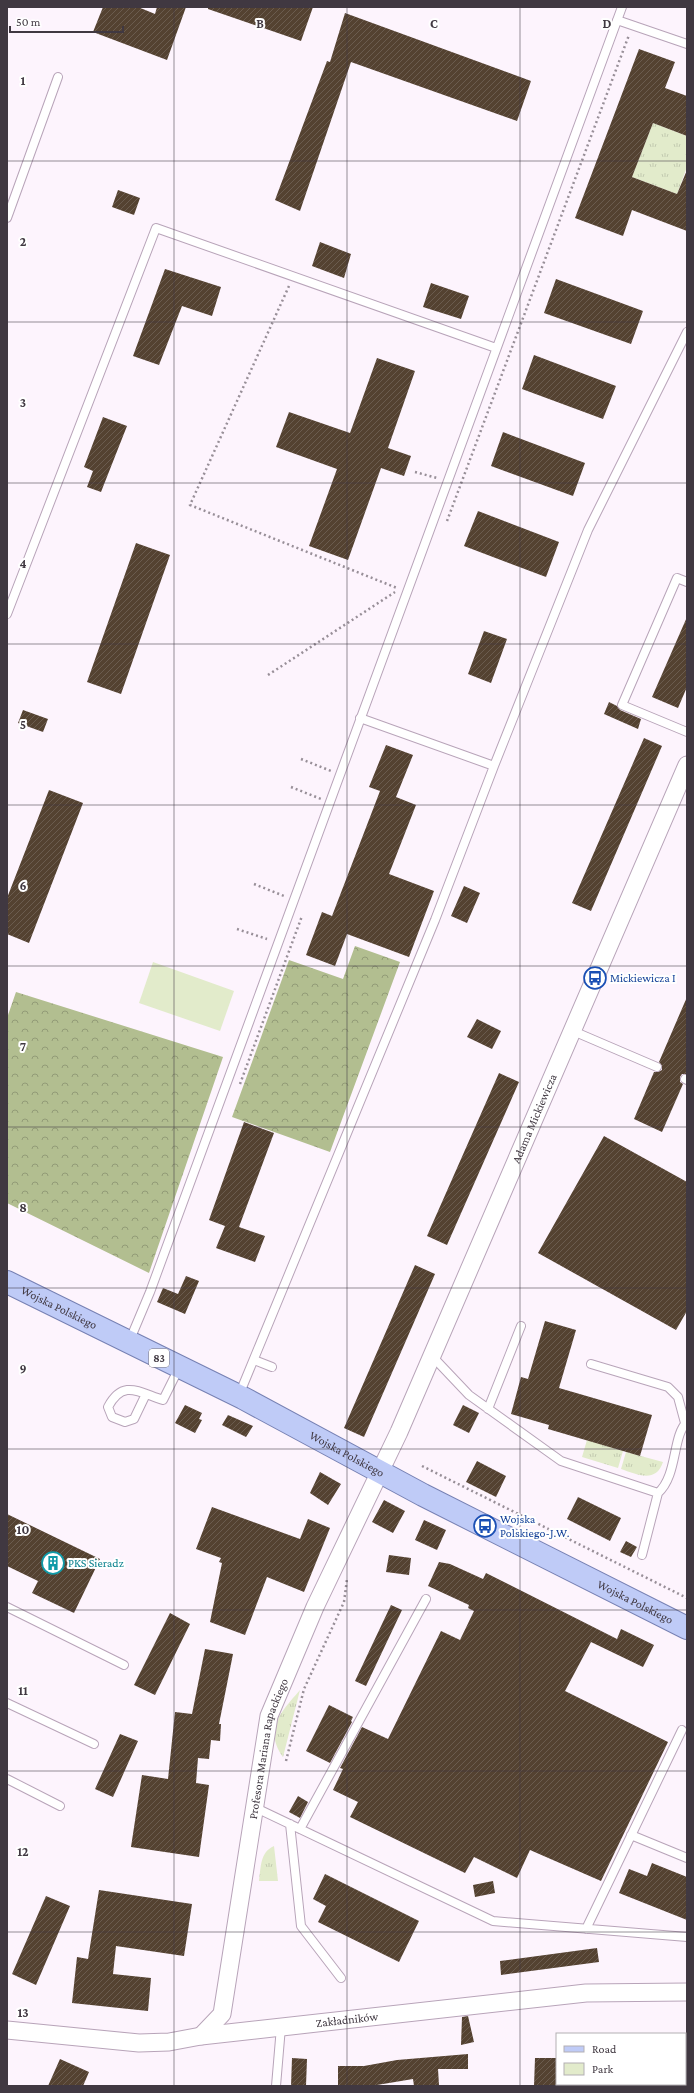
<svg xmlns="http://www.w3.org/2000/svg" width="694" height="2093" font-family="'Crimson Pro',serif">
	<defs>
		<pattern id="grass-tufts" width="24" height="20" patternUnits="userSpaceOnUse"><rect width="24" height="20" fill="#e2ebcb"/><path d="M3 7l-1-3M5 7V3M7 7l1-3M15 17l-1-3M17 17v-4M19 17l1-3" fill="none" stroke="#c3cab0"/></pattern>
		<pattern id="forest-crowns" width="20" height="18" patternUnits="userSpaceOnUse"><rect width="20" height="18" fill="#b2be90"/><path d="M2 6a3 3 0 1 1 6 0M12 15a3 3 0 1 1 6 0" fill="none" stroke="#929b77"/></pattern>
		<pattern id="building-hatch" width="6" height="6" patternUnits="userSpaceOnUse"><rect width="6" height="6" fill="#544231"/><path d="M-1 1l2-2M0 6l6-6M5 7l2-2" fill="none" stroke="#6b5c4f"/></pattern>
	</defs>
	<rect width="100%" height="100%" fill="#fdf4fd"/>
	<path fill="url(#grass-tufts)" d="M 653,123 L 687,136 L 687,167 L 677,194 L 632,177 Z
		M 587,1440 L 623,1451 L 618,1468 L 582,1457 Z
		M 626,1452 L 663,1462 C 656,1484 636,1474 621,1469 Z
		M 300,1690 L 283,1757 C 263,1729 282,1711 300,1690 Z
		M 274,1846 L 278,1881 L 259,1881 C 261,1867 260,1852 274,1846 Z"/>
	<path fill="url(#forest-crowns)" d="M 355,946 L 400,962 L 330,1152 L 232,1117 L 289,960 L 343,979 Z
		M 16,992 L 223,1057 L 149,1273 L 7,1203 L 7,1018 Z"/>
	<path fill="#e2ebcb" d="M 153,962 L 234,991 L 220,1031 L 139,1003 Z"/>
	<path fill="url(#building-hatch)" d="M 103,7 L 138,7 L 155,14 L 157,7 L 186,7 L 167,60 L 93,32 Z
		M 208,7 L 313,7 L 301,41 L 208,9 Z
		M 345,13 L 531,81 L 517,121 L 351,62 L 300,211 L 275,200 L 327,61 L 330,62 Z
		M 639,49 L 675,62 L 665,88 L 687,96 L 687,136 L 653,123 L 632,177 L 677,194 L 687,170 L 687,231 L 632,210 L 623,236 L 575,218 Z
		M 118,190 L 140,198 L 134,215 L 112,207 Z
		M 320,242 L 351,254 L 344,278 L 312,266 Z
		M 165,269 L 221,287 L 212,316 L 182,306 L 159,365 L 133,356 Z
		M 556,279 L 643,311 L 631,344 L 544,313 Z
		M 431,283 L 469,296 L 461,319 L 423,307 Z
		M 534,355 L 616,386 L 603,419 L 522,389 Z
		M 377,358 L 415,371 L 388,448 L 411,456 L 404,476 L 381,468 L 348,560 L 309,546 L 337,469 L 276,447 L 289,412 L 350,433 Z
		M 103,417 L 127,426 L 101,492 L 87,487 L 93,471 L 84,467 Z
		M 503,432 L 585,463 L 573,496 L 491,466 Z
		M 478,511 L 559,542 L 546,577 L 464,546 Z
		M 136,543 L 170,555 L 121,694 L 87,682 Z
		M 687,617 L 687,687 L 678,708 L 652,697 Z
		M 484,631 L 507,639 L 491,683 L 468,674 Z
		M 609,702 L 617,706 L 620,710 L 641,719 L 638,729 L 604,714 Z
		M 23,710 L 48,719 L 43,732 L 18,723 Z
		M 644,738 L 662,746 L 591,911 L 572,903 Z
		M 386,745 L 413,755 L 396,797 L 416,805 L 389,874 L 434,891 L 409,957 L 347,934 L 335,966 L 306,955 L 322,912 L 332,916 L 380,791 L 369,787 Z
		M 49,790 L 83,803 L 29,943 L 7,934 L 7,898 Z
		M 464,886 L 480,893 L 467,923 L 451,916 Z
		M 687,997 L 687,1074 L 682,1074 L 680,1077 L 680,1082 L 683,1084 L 662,1132 L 634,1119 L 654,1072 L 658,1072 L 662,1070 L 662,1066 L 659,1062 Z
		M 477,1019 L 501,1031 L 492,1049 L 467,1037 Z
		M 499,1073 L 519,1082 L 447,1245 L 427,1236 Z
		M 244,1122 L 274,1133 L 239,1227 L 265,1236 L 255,1262 L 216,1248 L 225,1226 L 209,1220 Z
		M 604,1136 L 687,1182 L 687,1311 L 676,1330 L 538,1253 Z
		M 415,1265 L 435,1274 L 364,1437 L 344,1428 Z
		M 186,1276 L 199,1281 L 185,1314 L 157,1302 L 163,1288 L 178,1294 Z
		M 545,1321 L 576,1330 L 559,1388 L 652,1415 L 640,1456 L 548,1429 L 549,1425 L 511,1414 L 521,1377 L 528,1379 Z
		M 185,1405 L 202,1413 L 199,1419 L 202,1420 L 195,1433 L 175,1423 Z
		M 463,1405 L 479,1413 L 469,1433 L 453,1425 Z
		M 228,1415 L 253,1426 L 246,1437 L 222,1425 Z
		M 477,1461 L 506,1476 L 496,1497 L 466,1482 Z
		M 320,1472 L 341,1484 L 328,1505 L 310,1493 Z
		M 578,1497 L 621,1518 L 610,1541 L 567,1519 Z
		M 384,1500 L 405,1511 L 393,1533 L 372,1522 Z
		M 212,1507 L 300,1539 L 308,1519 L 330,1528 L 304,1592 L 267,1577 L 245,1635 L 210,1622 L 222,1563 L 219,1562 L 221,1558 L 196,1549 Z
		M 7,1514 L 100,1559 L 74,1613 L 32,1593 L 38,1581 L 7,1566 Z
		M 424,1520 L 446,1530 L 437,1550 L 415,1540 Z
		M 626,1541 L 637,1547 L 631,1557 L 620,1552 Z
		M 389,1555 L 411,1558 L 409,1575 L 386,1572 Z
		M 439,1562 L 450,1564 L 483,1579 L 486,1573 L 617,1639 L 621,1629 L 654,1645 L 643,1667 L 591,1642 L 565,1691 L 668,1742 L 601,1881 L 530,1850 L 517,1878 L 474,1857 L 465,1873 L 350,1817 L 358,1802 L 333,1790 L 343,1769 L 340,1768 L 362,1727 L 388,1739 L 441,1631 L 460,1640 L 474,1611 L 468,1608 L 469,1605 L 428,1586 Z
		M 391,1605 L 402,1610 L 366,1686 L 355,1681 Z
		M 170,1613 L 190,1624 L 155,1695 L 134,1685 Z
		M 205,1649 L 233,1654 L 219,1724 L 221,1724 L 220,1741 L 211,1740 L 209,1759 L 198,1758 L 196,1783 L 209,1785 L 199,1857 L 131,1847 L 142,1775 L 168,1779 L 175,1712 L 192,1714 Z
		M 329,1705 L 353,1717 L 351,1721 L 352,1722 L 330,1763 L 306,1751 Z
		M 120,1734 L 138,1741 L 113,1797 L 95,1789 Z
		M 298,1796 L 308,1802 L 300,1818 L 289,1812 Z
		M 652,1863 L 687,1877 L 687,1920 L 619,1893 L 629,1869 L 647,1876 Z
		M 325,1874 L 419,1921 L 399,1962 L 318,1922 L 326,1906 L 313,1899 Z
		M 493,1881 L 495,1893 L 475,1897 L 473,1885 Z
		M 99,1890 L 192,1904 L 184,1956 L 116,1946 L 113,1974 L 151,1978 L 148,2011 L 72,2003 L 77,1957 L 88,1959 Z
		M 46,1896 L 70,1906 L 36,1985 L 12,1974 Z
		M 597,1948 L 599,1962 L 501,1975 L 500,1961 Z
		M 468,2016 L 474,2042 L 461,2045 L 462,2017 Z
		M 468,2054 L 468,2069 L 438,2069 L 439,2085 L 414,2086 L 413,2079 L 371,2086 L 338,2086 L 338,2066 L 364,2066 L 397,2060 Z
		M 292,2058 L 307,2059 L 306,2086 L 291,2086 Z
		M 535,2058 L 557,2058 L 557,2086 L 534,2086 Z
		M 60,2059 L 89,2072 L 83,2086 L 48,2086 Z"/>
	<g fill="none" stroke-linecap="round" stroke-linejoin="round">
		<g stroke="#b8a4b9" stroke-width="10">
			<path id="lane" d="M 617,20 L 687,44
				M 7,218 L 58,77
				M 687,582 L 677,578 L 622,705 L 687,732
				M 7,614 L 156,228 L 496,348
				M 360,718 L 494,766 L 588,530 L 687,332
				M 573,1031 L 657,1067
				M 685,1079 L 687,1080
				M 129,1342 L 150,1292 L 622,7
				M 432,1356 L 469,1395 L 561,1461 L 658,1493 C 678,1475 672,1436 687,1422
				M 254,1360 L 272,1367
				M 591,1364 L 668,1387 L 678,1397 L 685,1423
				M 146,1394 L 134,1419 L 125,1422 L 112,1417 L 108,1407 C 123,1379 138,1392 163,1400 L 179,1368
				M 239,1395 L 435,920 L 494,766
				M 488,1409 L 521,1326
				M 642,1555 L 658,1493
				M 7,1607 L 124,1665
				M 7,1703 L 94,1744
				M 7,1779 L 60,1806
				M 254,1807 L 493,1921 L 687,1937
				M 290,1824 L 301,1926 L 341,1978
				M 300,1829 L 426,1599
				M 631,1835 L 687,1858
				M 586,1929 L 682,1730
				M 276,2086 L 281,2027"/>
		</g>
		<g stroke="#b8a4b9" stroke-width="19">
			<g id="street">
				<path id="s1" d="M 7,2030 L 139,2043 L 169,2042 L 201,2036 L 586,1993 L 687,1992"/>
				<path id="s2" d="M 201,2036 L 222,2014 L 269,1716 L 315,1607 L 399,1432 L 687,765"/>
			</g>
		</g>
		<g stroke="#7781b3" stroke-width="24">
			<g id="primary">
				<path id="s3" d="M 7,1282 L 243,1398 L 423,1495 L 687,1628"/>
			</g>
		</g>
		<path stroke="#988f98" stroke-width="2.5" stroke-dasharray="2 3" stroke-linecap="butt" d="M 289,286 L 190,505 L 397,588
			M 415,472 L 437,478
			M 447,521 L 629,35
			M 268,675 L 395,592
			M 301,759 L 331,771
			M 291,787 L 321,799
			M 254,884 L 284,896
			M 237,929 L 267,939
			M 240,1084 L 302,916
			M 422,1466 L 687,1598
			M 286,1761 L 304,1689 L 344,1602 L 347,1579"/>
		<use href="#lane" stroke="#fff" stroke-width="8"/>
		<use href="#street" stroke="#fff" stroke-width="17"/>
		<use href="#primary" stroke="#bfcbf7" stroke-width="22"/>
	</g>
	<path fill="none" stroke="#403841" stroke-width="1" stroke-opacity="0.55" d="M 174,7 L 174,2086M 347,7 L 347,2086M 520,7 L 520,2086M 7,161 L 687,161M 7,322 L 687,322M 7,483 L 687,483M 7,644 L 687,644M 7,805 L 687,805M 7,966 L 687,966M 7,1127 L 687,1127M 7,1288 L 687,1288M 7,1449 L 687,1449M 7,1610 L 687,1610M 7,1771 L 687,1771M 7,1932 L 687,1932"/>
	<defs>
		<g id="bus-ring" transform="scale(1.15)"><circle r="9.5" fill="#fff" stroke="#1a4fb4" stroke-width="1.5"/><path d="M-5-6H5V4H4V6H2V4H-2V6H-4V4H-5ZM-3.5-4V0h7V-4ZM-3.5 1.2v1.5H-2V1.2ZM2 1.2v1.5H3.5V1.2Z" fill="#1a4fb4"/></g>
		<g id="building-ring" transform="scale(1.15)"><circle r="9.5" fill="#fff" stroke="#0f9aa8" stroke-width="1.5"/><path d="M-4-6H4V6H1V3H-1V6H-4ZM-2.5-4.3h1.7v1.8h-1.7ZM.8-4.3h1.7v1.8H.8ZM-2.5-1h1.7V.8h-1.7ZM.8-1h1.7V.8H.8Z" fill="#0f9aa8"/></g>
	</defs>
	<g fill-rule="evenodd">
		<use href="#bus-ring" x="595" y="978"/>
		<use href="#bus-ring" x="485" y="1526"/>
		<use href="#building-ring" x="53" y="1563"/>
	</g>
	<g text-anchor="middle" stroke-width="4" stroke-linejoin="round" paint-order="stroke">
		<rect fill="#fff" stroke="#79747a" stroke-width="1" x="149" y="1349" width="20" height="18" rx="3"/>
		<g font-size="11" font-weight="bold" fill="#403841">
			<text x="159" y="1362">83</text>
		</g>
		<g font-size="12" fill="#164399" stroke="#fff" text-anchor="start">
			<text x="610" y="982">Mickiewicza I</text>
			<text x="500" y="1523">Wojska<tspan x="500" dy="14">Polskiego-J.W.</tspan></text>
		</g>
		<g font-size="12" fill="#403841" stroke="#fff">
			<text dy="4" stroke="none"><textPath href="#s2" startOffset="986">Adama Mickiewicza</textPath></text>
			<text dy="4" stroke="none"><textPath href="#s3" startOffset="58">Wojska Polskiego</textPath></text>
			<text dy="4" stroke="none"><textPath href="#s3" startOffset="381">Wojska Polskiego</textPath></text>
			<text dy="4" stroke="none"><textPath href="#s3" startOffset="705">Wojska Polskiego</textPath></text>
			<text dy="4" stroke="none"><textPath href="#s2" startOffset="300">Profesora Mariana Rapackiego</textPath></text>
			<text dy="4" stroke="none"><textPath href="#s1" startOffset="342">Zakładników</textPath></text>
		</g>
		<g font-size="12" fill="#0d838f" stroke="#fff" text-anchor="start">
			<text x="68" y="1567">PKS Sieradz</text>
		</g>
	</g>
	<g font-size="13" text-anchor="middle" font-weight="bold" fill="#403841" stroke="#fff" stroke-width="4" stroke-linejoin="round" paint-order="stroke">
		<text x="260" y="28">B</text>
		<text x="434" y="28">C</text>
		<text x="607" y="28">D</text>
		<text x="23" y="85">1</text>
		<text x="23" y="246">2</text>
		<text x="23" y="407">3</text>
		<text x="23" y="568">4</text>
		<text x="23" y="729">5</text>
		<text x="23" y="890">6</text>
		<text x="23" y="1051">7</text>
		<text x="23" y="1212">8</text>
		<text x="23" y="1373">9</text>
		<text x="23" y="1534">10</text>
		<text x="23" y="1695">11</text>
		<text x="23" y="1856">12</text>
		<text x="23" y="2017">13</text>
	</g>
	<rect width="694" height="2093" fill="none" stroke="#403841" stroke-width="16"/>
	<rect x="556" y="2033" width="130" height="52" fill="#ffffff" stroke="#b3afb3"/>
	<rect x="564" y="2046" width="20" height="6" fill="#bfcbf7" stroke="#b3afb3"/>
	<text x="592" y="2053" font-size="12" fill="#403841">Road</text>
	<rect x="564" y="2063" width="20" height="12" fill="#e2ebcb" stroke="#b3afb3"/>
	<text x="592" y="2073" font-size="12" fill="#403841">Park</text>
	<path d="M10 26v6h113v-6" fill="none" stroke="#403841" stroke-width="2"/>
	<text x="16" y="26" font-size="12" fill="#403841" stroke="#ffffff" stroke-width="3" paint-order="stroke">50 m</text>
</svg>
